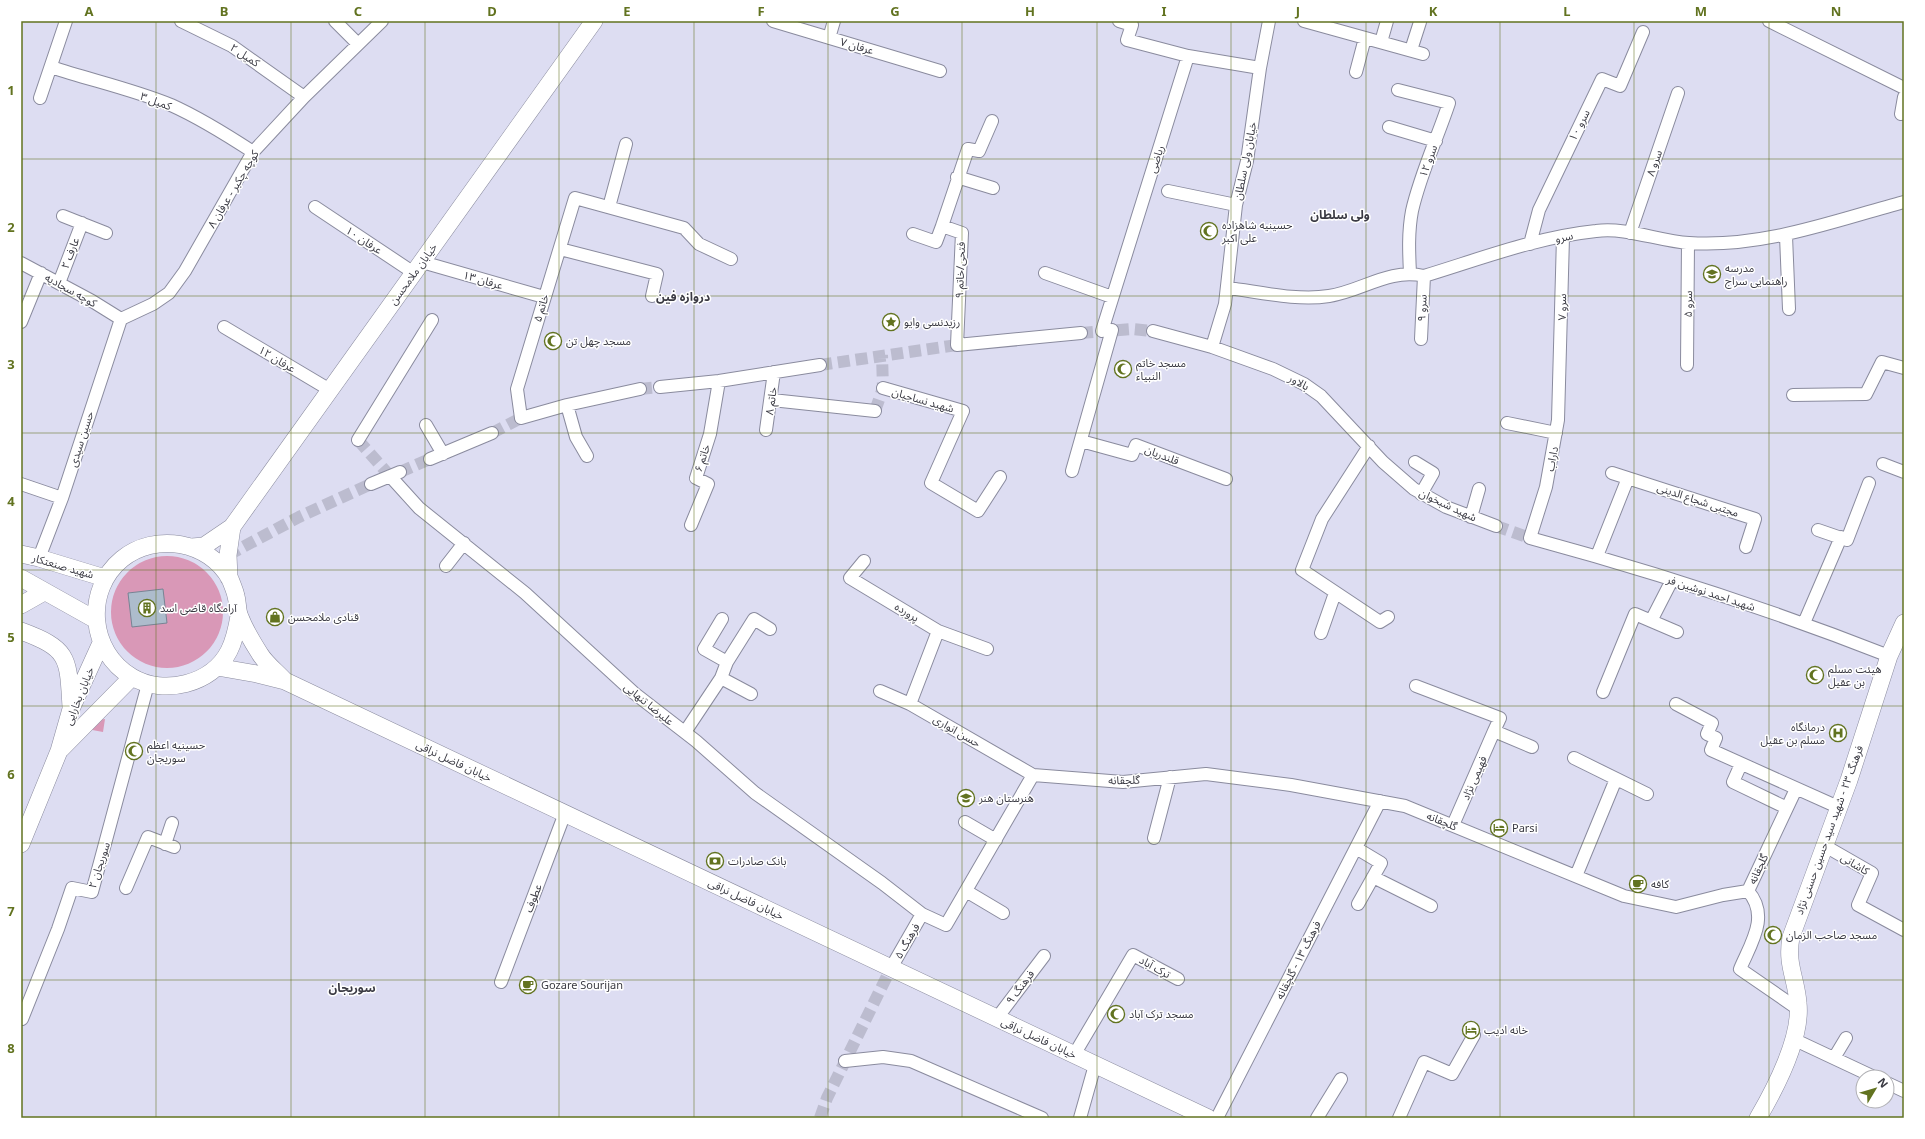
<svg xmlns="http://www.w3.org/2000/svg" width="1925" height="1139" font-family="'Noto Sans','Noto Sans Arabic',sans-serif">
	<rect width="100%" height="100%" fill="#ddddf2"/>
	<path fill="#d998b7" d="M111 612a56 56 0 1 1 112 0a56 56 0 1 1-112 0Z
		M 105,719 L 103,732 L 87,729 L 96,720 Z"/>
	<path fill="#adbccc" stroke="#778494" d="M 163,589 L 167,623 L 132,627 L 128,593 Z"/>
	<g fill="none" stroke-linecap="round" stroke-linejoin="round">
		<path stroke="#bcbccf" stroke-width="12" stroke-dasharray="12 6" stroke-linecap="butt" d="M 1081,333 L 1132,329 L 1153,331
			M 820,365 L 957,345
			M 640,389 L 660,387
			M 875,411 L 883,388 L 882,355
			M 492,433 L 521,418
			M 358,440 L 390,476
			M 400,472 L 430,459
			M 1496,526 L 1530,538
			M 228,555 L 299,517 L 371,484
			M 820,1118 L 827,1098 L 891,968"/>
		<g stroke="#8a8b9e" stroke-width="14">
			<path id="street" d="M 181,21 L 232,46 L 304,97
				M 335,21 L 358,44
				M 773,21 L 940,71
				M 1119,21 L 1132,25 L 1127,40 L 1188,56
				M 1304,21 L 1423,54
				M 1769,21 L 1904,88
				M 829,38 L 834,21
				M 1381,42 L 1387,21
				M 1411,50 L 1420,22
				M 51,67 C 90,80 132,89 171,105 C 200,118 227,135 253,152
				M 1356,72 L 1365,38
				M 1398,90 L 1449,103 C 1437,139 1420,175 1412,211 C 1408,232 1409,253 1410,273
				M 40,98 L 66,21
				M 1901,114 L 1904,97
				M 1389,127 L 1436,141
				M 957,177 L 993,188
				M 1168,191 L 1236,205
				M 315,207 L 414,273
				M 609,207 L 626,144
				M 63,216 L 106,233
				M 942,226 L 968,149 L 979,151 L 992,121
				M 1630,233 L 1678,93
				M 913,234 L 936,242 L 942,226 L 962,233 L 957,345 L 1081,333
				M 1786,236 L 1789,309
				M 1563,237 L 1558,420 L 1546,487 L 1530,538 C 1652,571 1772,610 1889,656
				M 1530,244 L 1539,210 L 1602,79 L 1620,86 L 1643,32
				M 560,249 L 657,274 L 652,296
				M 422,262 L 544,297
				M 21,263 L 92,301 L 121,319
				M 1045,273 L 1112,297
				M 59,283 L 82,223
				M 1228,288 C 1260,292 1297,301 1329,296 C 1362,291 1389,268 1424,276 C 1480,259 1537,237 1596,231 C 1627,227 1658,241 1689,243 C 1763,248 1833,221 1904,202
				M 121,319 L 153,304 L 169,293 L 185,271 L 253,152 L 304,97 L 382,21
				M 21,322 L 41,273
				M 224,327 L 330,390
				M 1102,331 L 1188,56 L 1260,68
				M 1153,331 L 1212,347 L 1273,369 L 1304,384 L 1321,396 L 1383,462 L 1414,489 L 1446,507 L 1496,526
				M 1421,339 L 1424,276
				M 1212,347 L 1225,304 L 1236,205 L 1247,161 L 1260,68 L 1269,21
				M 1687,365 L 1688,243
				M 660,387 L 719,381 L 820,365
				M 883,388 L 963,411 L 931,483 L 978,511 L 1000,477
				M 640,389 L 567,405 L 521,418 L 517,389 L 575,198 L 684,228 L 699,244 L 731,259
				M 1793,395 L 1866,394 L 1882,362 L 1904,368
				M 772,400 L 875,411
				M 567,405 L 576,437 L 587,456
				M 1507,423 L 1556,433
				M 426,425 L 443,454
				M 766,430 L 774,372
				M 358,440 L 432,320
				M 1081,441 L 1132,455 L 1136,445 L 1226,479
				M 1369,446 L 1322,519 L 1302,570 L 1380,622 L 1388,617
				M 430,459 L 492,433
				M 1415,462 L 1433,473 L 1421,494
				M 1883,464 L 1904,472
				M 1072,471 L 1112,330
				M 1612,473 L 1755,519 L 1746,547
				M 390,476 L 419,508 L 525,593 L 634,693 L 696,741 L 755,793 L 882,883 L 922,914 L 946,925 L 1033,775
				M 21,484 L 62,498
				M 371,484 L 400,472
				M 1471,517 L 1479,489
				M 691,525 L 708,484 L 696,478 L 710,434 L 719,381
				M 1818,530 L 1847,540 L 1869,483
				M 1597,556 L 1628,478
				M 39,558 L 62,498 L 121,319
				M 864,561 L 850,578 L 938,631 L 987,649
				M 446,566 L 464,543
				M 1651,621 L 1672,580
				M 1804,623 L 1841,537
				M 1321,633 L 1335,593
				M 727,662 L 754,619 L 770,629
				M 721,678 L 751,694
				M 1416,686 L 1500,718 L 1494,731 L 1532,747
				M 880,691 L 910,704 L 1033,775 L 1123,782 L 1206,774 L 1291,785 L 1405,806 L 1624,896 L 1676,907 L 1723,895 L 1748,891
				M 1603,692 L 1635,614 L 1677,632
				M 910,704 L 938,631
				M 1676,704 L 1712,723 L 1707,734 L 1716,738 L 1711,750 L 1838,807
				M 685,732 L 721,678 L 727,662 L 704,649 L 722,619
				M 1574,758 L 1647,794
				M 1741,764 L 1733,782 L 1787,808 L 1796,789
				M 965,822 L 996,840
				M 1453,825 L 1494,731
				M 1154,838 L 1170,777
				M 165,844 L 172,823
				M 1825,846 L 1872,873 L 1858,905 L 1904,930
				M 1356,848 L 1381,863 L 1358,904
				M 1576,876 L 1616,779
				M 1373,877 L 1431,906
				M 126,888 L 148,837 L 174,847
				M 966,891 L 1003,913
				M 1748,891 C 1770,916 1751,943 1740,969 L 1798,1009
				M 1748,891 L 1787,808
				M 891,968 L 922,914
				M 501,982 L 565,813
				M 997,1018 L 1044,956
				M 22,1019 L 58,929 L 72,888 L 92,892 L 148,684
				M 1793,1039 L 1874,1077
				M 1074,1055 L 1133,955 L 1178,979
				M 1834,1058 L 1846,1038
				M 845,1061 L 883,1057 L 911,1061 L 1042,1118
				M 1887,1083 L 1904,1091
				M 1080,1118 L 1095,1065
				M 1217,1118 L 1380,801
				M 1317,1118 L 1341,1079
				M 1399,1118 L 1424,1062 L 1452,1074 L 1474,1035"/>
		</g>
		<g stroke="#8a8b9e" stroke-width="18">
			<path id="secondary" d="M 192,547 L 204,546 L 232,527 L 594,21
				M 21,554 L 39,558 L 105,578
				M 21,578 L 96,620
				M 229,578 L 228,555 L 232,527
				M 21,605 L 44,592
				M 21,631 C 70,649 68,658 71,707
				M 217,667 L 257,674 L 285,681 C 277,672 266,664 260,654 C 253,643 245,630 240,617 C 237,611 238,603 236,596 C 235,591 232,584 230,579 C 209,541 155,532 122,559 C 84,590 89,652 132,677 C 164,696 212,684 229,651 C 235,639 237,628 239,616
				M 285,681 L 1208,1118
				M 61,749 L 132,677
				M 21,844 L 59,751 L 71,709 L 101,643
				M 1758,1118 C 1775,1089 1802,1037 1798,1003 C 1796,977 1786,965 1791,937 L 1849,780 L 1889,656 L 1904,623"/>
		</g>
		<use href="#street" stroke="#fff" stroke-width="12"/>
		<use href="#secondary" stroke="#fff" stroke-width="17"/>
	</g>
	<path fill="none" stroke="#627320" stroke-width="1" stroke-opacity="0.55" d="M 156,21 L 156,1118M 291,21 L 291,1118M 425,21 L 425,1118M 559,21 L 559,1118M 694,21 L 694,1118M 828,21 L 828,1118M 962,21 L 962,1118M 1097,21 L 1097,1118M 1231,21 L 1231,1118M 1366,21 L 1366,1118M 1500,21 L 1500,1118M 1634,21 L 1634,1118M 1769,21 L 1769,1118M 21,159 L 1904,159M 21,296 L 1904,296M 21,433 L 1904,433M 21,570 L 1904,570M 21,706 L 1904,706M 21,843 L 1904,843M 21,980 L 1904,980"/>
	<defs>
		<g id="mosque-ring" transform="scale(0.9)"><circle r="9.5" fill="#fff" stroke="#627320" stroke-width="1.5"/><path d="M3.5-4.9A6 6 0 1 0 3.5 4.9A5 5 0 1 1 3.5-4.9Z" fill="#627320"/></g>
		<g id="school-ring" transform="scale(0.9)"><circle r="9.5" fill="#fff" stroke="#627320" stroke-width="1.5"/><path d="M0-5L7-2L0 1L-7-2ZM-4 1L0 2.5L4 1V4Q0 6-4 4Z" fill="#627320"/></g>
		<g id="sight-ring" transform="scale(0.9)"><circle r="9.5" fill="#fff" stroke="#627320" stroke-width="1.5"/><path d="M0-6L1.8-2.2L6-1.7L2.9 1.2L3.7 5.4L0 3.3L-3.7 5.4L-2.9 1.2L-6-1.7L-1.8-2.2Z" fill="#627320"/></g>
		<g id="building-ring" transform="scale(0.9)"><circle r="9.5" fill="#fff" stroke="#627320" stroke-width="1.5"/><path d="M-4-6H4V6H1V3H-1V6H-4ZM-2.5-4.3h1.7v1.8h-1.7ZM.8-4.3h1.7v1.8H.8ZM-2.5-1h1.7V.8h-1.7ZM.8-1h1.7V.8H.8Z" fill="#627320"/></g>
		<g id="shop-ring" transform="scale(0.9)"><circle r="9.5" fill="#fff" stroke="#627320" stroke-width="1.5"/><path d="M-5-2.5h2.3a2.7 3.5 0 0 1 5.4 0H5L5.5 6h-11ZM-1.5-2.5h3a1.5 2.3 0 0 0-3 0Z" fill="#627320"/></g>
		<g id="hospital-ring" transform="scale(0.9)"><circle r="9.5" fill="#fff" stroke="#627320" stroke-width="1.5"/><path d="M-5-5h3v3.5h4V-5h3V5h-3V1.5h-4V5h-3Z" fill="#627320"/></g>
		<g id="hotel-ring" transform="scale(0.9)"><circle r="9.5" fill="#fff" stroke="#627320" stroke-width="1.5"/><path d="M-6-4.5h1.5V1H6V5H4.5V3h-9V5H-6ZM-4 0a1.8 1.8 0 1 1 3.6 0ZM.5 0V-2.5h3Q6-2.5 6 0Z" fill="#627320"/></g>
		<g id="bank-ring" transform="scale(0.9)"><circle r="9.5" fill="#fff" stroke="#627320" stroke-width="1.5"/><path d="M-6-4H6V4H-6ZM0-2.3a2.3 2.3 0 1 0 0 4.6a2.3 2.3 0 1 0 0-4.6Z" fill="#627320"/></g>
		<g id="cafe-ring" transform="scale(0.9)"><circle r="9.5" fill="#fff" stroke="#627320" stroke-width="1.5"/><path d="M-5.5-4.5H6V0H3Q3 3.5 0 3.5H-2.5Q-5.5 3.5-5.5 0ZM3-3.2v2h1.7v-2ZM-6 4.5H4V6H-6Z" fill="#627320"/></g>
	</defs>
	<g fill-rule="evenodd">
		<use href="#mosque-ring" x="1209" y="231"/>
		<use href="#school-ring" x="1712" y="274"/>
		<use href="#sight-ring" x="891" y="322"/>
		<use href="#mosque-ring" x="553" y="341"/>
		<use href="#mosque-ring" x="1123" y="369"/>
		<use href="#building-ring" x="147" y="608"/>
		<use href="#shop-ring" x="275" y="617"/>
		<use href="#mosque-ring" x="1815" y="675"/>
		<use href="#hospital-ring" x="1838" y="733"/>
		<use href="#mosque-ring" x="134" y="751"/>
		<use href="#school-ring" x="966" y="798"/>
		<use href="#hotel-ring" x="1499" y="828"/>
		<use href="#bank-ring" x="715" y="861"/>
		<use href="#cafe-ring" x="1638" y="884"/>
		<use href="#mosque-ring" x="1773" y="935"/>
		<use href="#cafe-ring" x="528" y="985"/>
		<use href="#mosque-ring" x="1116" y="1014"/>
		<use href="#hotel-ring" x="1471" y="1030"/>
	</g>
	<g text-anchor="middle" stroke-width="3" stroke-linejoin="round" paint-order="stroke">
		<g font-size="11" fill="#3a3a43" stroke="#fff">
			<text transform="translate(857 46) rotate(16)" y="4">عرفان ۷</text>
			<text transform="translate(245 55) rotate(33)" y="4">کمیل ۲</text>
			<text transform="translate(156 101) rotate(20)" y="4">کمیل ۳</text>
			<text transform="translate(1579 125) rotate(-63)" y="4">سرو ۱۰</text>
			<text transform="translate(1156 159) rotate(-72)" y="4">ریاضی</text>
			<text transform="translate(1245 161) rotate(-79)" y="4">خیابان ولی سلطان</text>
			<text transform="translate(1428 161) rotate(-70)" y="4">سرو ۱۲</text>
			<text transform="translate(1654 163) rotate(-71)" y="4">سرو ۸</text>
			<text transform="translate(233 189) rotate(-59)" y="4">کوچه چکبر - عرفان ۸</text>
			<text transform="translate(1564 237) rotate(-12)" y="4">سرو</text>
			<text transform="translate(364 240) rotate(33)" y="4">عرفان ۱۰</text>
			<text transform="translate(70 253) rotate(-69)" y="4">عارف ۲</text>
			<text transform="translate(960 270) rotate(-88)" y="4">فتحی/خاتم ۹</text>
			<text transform="translate(413 274) rotate(-54)" y="4">خیابان ملامحسن</text>
			<text transform="translate(483 280) rotate(16)" y="4">عرفان ۱۳</text>
			<text transform="translate(71 290) rotate(29)" y="4">کوچه سجادیه</text>
			<text transform="translate(1688 304) rotate(-89)" y="4">سرو ۵</text>
			<text transform="translate(1562 307) rotate(-89)" y="4">سرو ۷</text>
			<text transform="translate(541 308) rotate(-73)" y="4">خاتم ۵</text>
			<text transform="translate(1422 308) rotate(-87)" y="4">سرو ۹</text>
			<text transform="translate(277 359) rotate(31)" y="4">عرفان ۱۲</text>
			<text transform="translate(1299 382) rotate(28)" y="4">بالاور</text>
			<text transform="translate(923 400) rotate(16)" y="4">شهید نساجیان</text>
			<text transform="translate(771 401) rotate(-82)" y="4">خاتم ۸</text>
			<text transform="translate(81 439) rotate(-72)" y="4">حسین سیدی</text>
			<text transform="translate(1162 455) rotate(21)" y="4">قلندریان</text>
			<text transform="translate(702 458) rotate(-72)" y="4">خاتم ۶</text>
			<text transform="translate(1552 459) rotate(-79)" y="4">داراب</text>
			<text transform="translate(1698 500) rotate(18)" y="4">مجتبی شجاع الدینی</text>
			<text transform="translate(1448 505) rotate(25)" y="4">شهید شبخوان</text>
			<text transform="translate(63 566) rotate(16)" y="4">شهید صنعتکار</text>
			<text transform="translate(1711 593) rotate(18)" y="4">شهید احمد نوشین فر</text>
			<text transform="translate(907 612) rotate(31)" y="4">پرورده</text>
			<text transform="translate(79 696) rotate(-68)" y="4">خیابان بخارایی</text>
			<text transform="translate(649 704) rotate(39)" y="4">علیرضا تنهایی</text>
			<text transform="translate(957 731) rotate(30)" y="4">حسن انواری</text>
			<text transform="translate(454 761) rotate(25)" y="4">خیابان فاضل نراقی</text>
			<text transform="translate(1474 778) rotate(-66)" y="4">فهیمی نژاد</text>
			<text transform="translate(1124 780) rotate(-1)" y="4">گلچقانه</text>
			<text transform="translate(1442 821) rotate(22)" y="4">گلچقانه</text>
			<text transform="translate(1829 830) rotate(-70)" y="4">فرهنگ ۲۳ - شهید سید حسین حسنی نژاد</text>
			<text transform="translate(1855 864) rotate(31)" y="4">کاشانی</text>
			<text transform="translate(99 865) rotate(-72)" y="4">سوریجان ۲</text>
			<text transform="translate(1758 869) rotate(-65)" y="4">گلچقانه</text>
			<text transform="translate(533 898) rotate(-69)" y="4">عطوف</text>
			<text transform="translate(746 899) rotate(25)" y="4">خیابان فاضل نراقی</text>
			<text transform="translate(907 941) rotate(-60)" y="4">فرهنگ ۵</text>
			<text transform="translate(1298 960) rotate(-63)" y="4">فرهنگ ۱۳ - گلچقانه</text>
			<text transform="translate(1155 967) rotate(29)" y="4">ترک آباد</text>
			<text transform="translate(1020 987) rotate(-53)" y="4">فرهنگ ۹</text>
			<text transform="translate(1039 1038) rotate(25)" y="4">خیابان فاضل نراقی</text>
		</g>
		<g font-size="11" fill="#3a3a43" stroke="#fff" text-anchor="start">
			<text x="1222" y="229">حسینیه شاهزاده<tspan x="1222" dy="13">علی اکبر</tspan></text>
			<text x="1725" y="272">مدرسه<tspan x="1725" dy="13">راهنمایی سراج</tspan></text>
			<text x="904" y="326">رزیدنسی وایو</text>
			<text x="566" y="345">مسجد چهل تن</text>
			<text x="1136" y="367">مسجد خاتم<tspan x="1136" dy="13">النبیاء</tspan></text>
			<text x="160" y="612">آرامگاه قاضی اسد</text>
			<text x="288" y="621">قنادی ملامحسن</text>
			<text x="1828" y="673">هیئت مسلم<tspan x="1828" dy="13">بن عقیل</tspan></text>
			<text x="1825" y="731" text-anchor="end">درمانگاه<tspan x="1825" dy="13">مسلم بن عقیل</tspan></text>
			<text x="147" y="749">حسینیه اعظم<tspan x="147" dy="13">سوریجان</tspan></text>
			<text x="979" y="802">هنرستان هنر</text>
			<text x="1512" y="832">Parsi</text>
			<text x="728" y="865">بانک صادرات</text>
			<text x="1651" y="888">کافه</text>
			<text x="1786" y="939">مسجد صاحب الزمان</text>
			<text x="541" y="989">Gozare Sourijan</text>
			<text x="1129" y="1018">مسجد ترک آباد</text>
			<text x="1484" y="1034">خانه ادیب</text>
		</g>
		<g font-size="12" font-weight="bold" fill="#3a3a43" stroke="#fff">
			<text x="1340" y="219">ولی سلطان</text>
			<text x="683" y="301">دروازه فین</text>
			<text x="352" y="992">سوریجان</text>
		</g>
	</g>
	<rect width="1925" height="1139" fill="none" stroke="#ffffff" stroke-width="44"/>
	<g transform="translate(1875 1089) rotate(52)"><circle r="19" fill="#ffffff" stroke="#b0b0b4"/>
	<path d="M0-3L7 15L0 10L-7 15Z" fill="#627320"/>
	<text y="-6" font-size="11" font-weight="bold" text-anchor="middle" fill="#3a3a43">N</text>
	</g>
	<rect x="22" y="22" width="1881" height="1095" fill="none" stroke="#627320" stroke-width="1.5"/>
	<g font-size="13" text-anchor="middle" font-weight="bold" fill="#627320">
		<text x="89" y="16">A</text>
		<text x="224" y="16">B</text>
		<text x="358" y="16">C</text>
		<text x="492" y="16">D</text>
		<text x="627" y="16">E</text>
		<text x="761" y="16">F</text>
		<text x="895" y="16">G</text>
		<text x="1030" y="16">H</text>
		<text x="1164" y="16">I</text>
		<text x="1298" y="16">J</text>
		<text x="1433" y="16">K</text>
		<text x="1567" y="16">L</text>
		<text x="1701" y="16">M</text>
		<text x="1836" y="16">N</text>
		<text x="11" y="95">1</text>
		<text x="11" y="232">2</text>
		<text x="11" y="369">3</text>
		<text x="11" y="506">4</text>
		<text x="11" y="642">5</text>
		<text x="11" y="779">6</text>
		<text x="11" y="916">7</text>
		<text x="11" y="1053">8</text>
	</g>
</svg>
